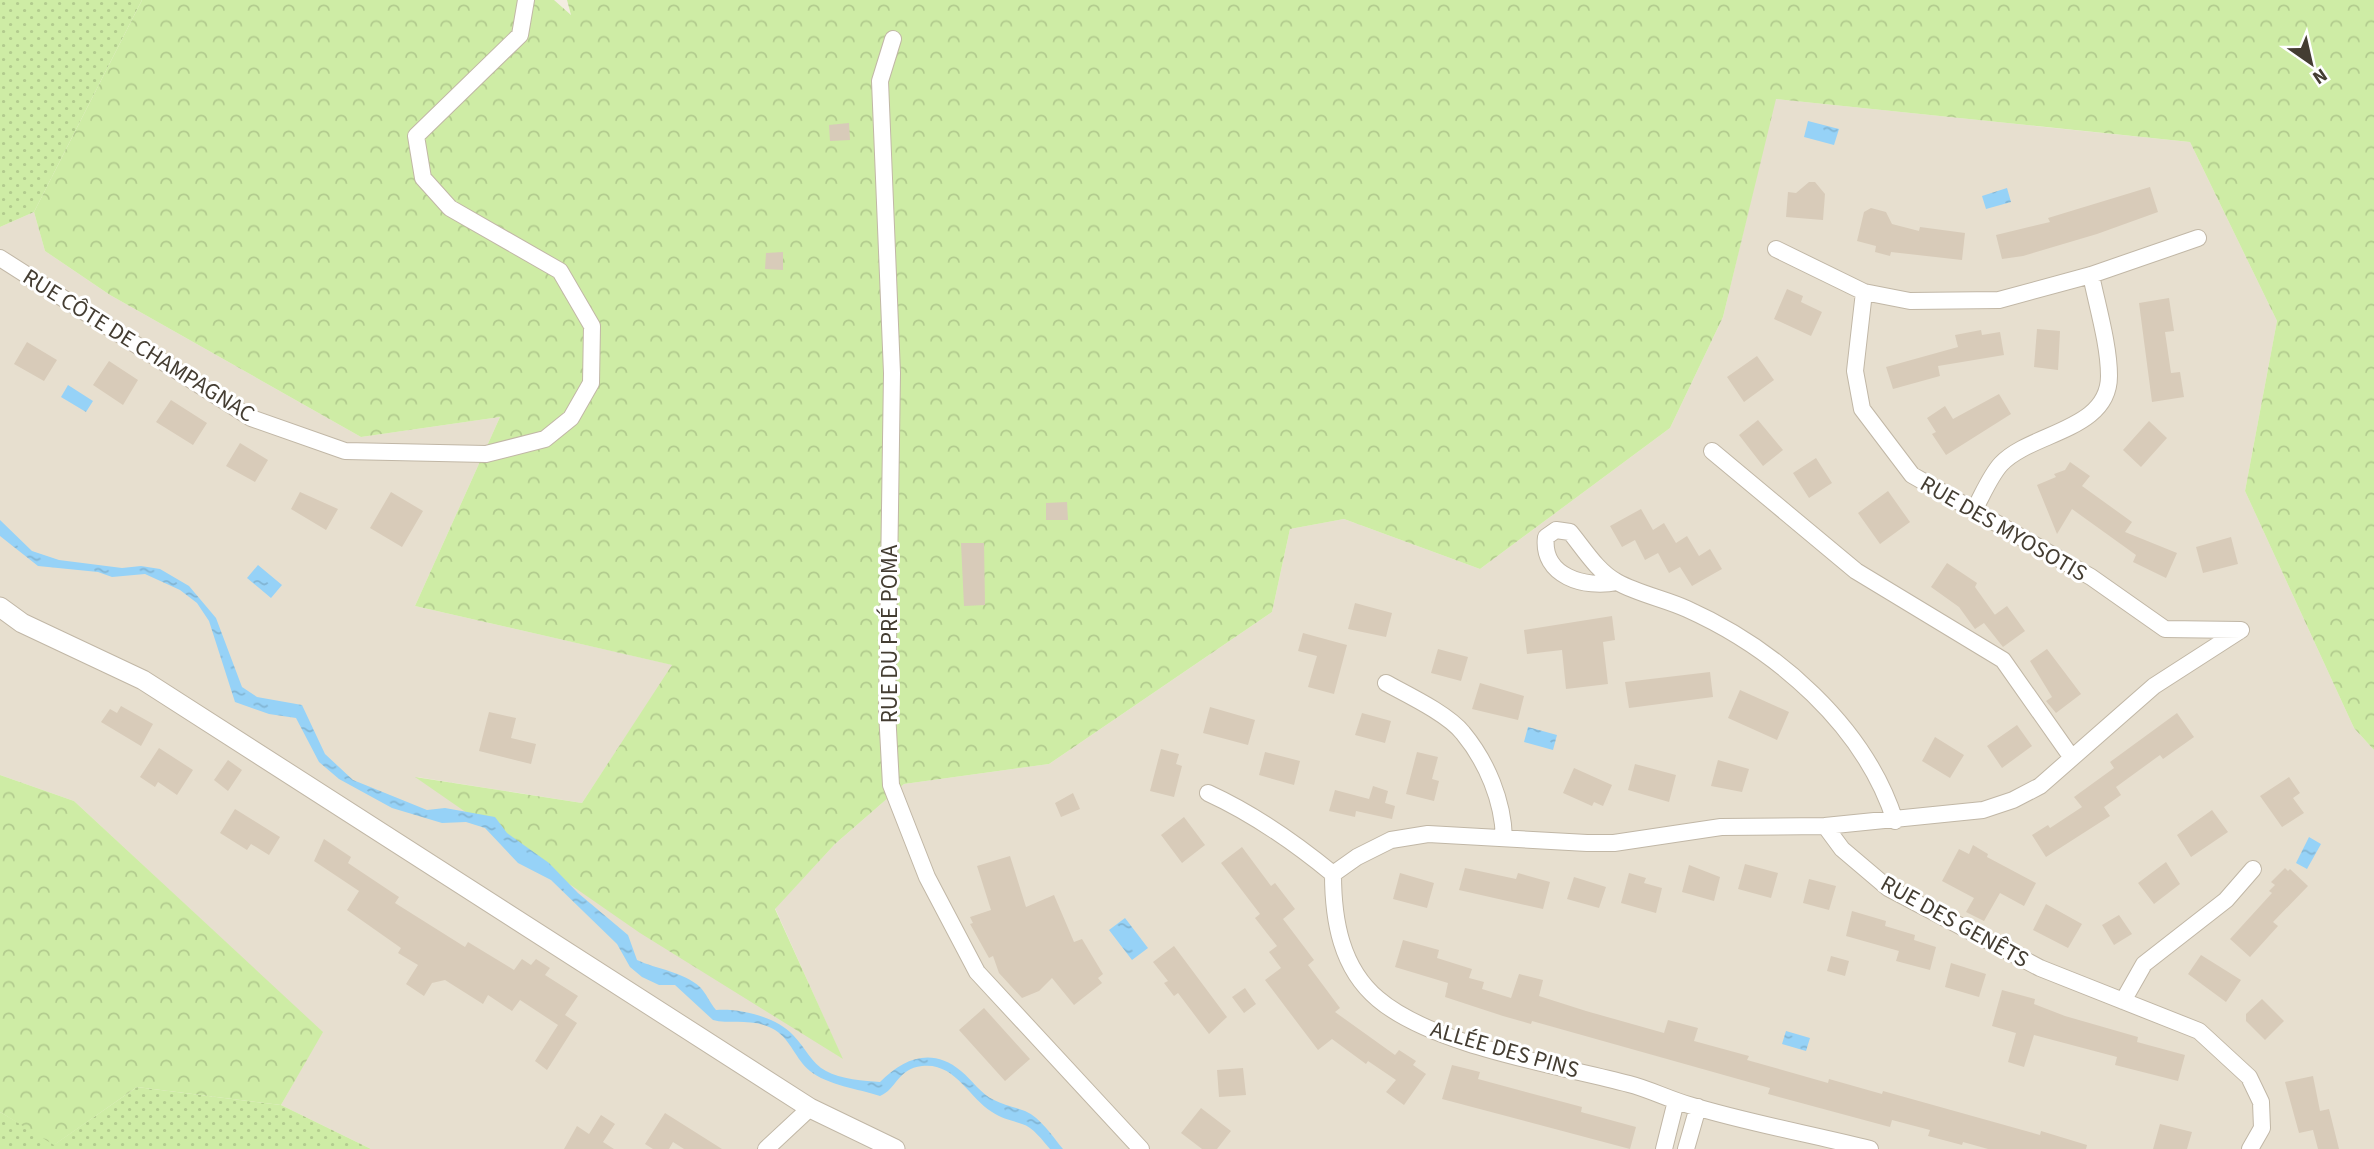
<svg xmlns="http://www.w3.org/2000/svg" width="2374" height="1149" font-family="'Source Sans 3',sans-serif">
	<defs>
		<pattern id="grass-dots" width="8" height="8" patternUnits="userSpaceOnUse" patternTransform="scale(1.75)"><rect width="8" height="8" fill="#ceeca5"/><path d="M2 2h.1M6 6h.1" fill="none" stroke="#b2cb8e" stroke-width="1.8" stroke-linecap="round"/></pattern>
		<pattern id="forest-crowns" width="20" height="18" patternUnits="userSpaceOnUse" patternTransform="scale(1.75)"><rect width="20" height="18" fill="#ceeca5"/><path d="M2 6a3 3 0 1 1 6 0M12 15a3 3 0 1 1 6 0" fill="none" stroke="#b2cb8e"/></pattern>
		<pattern id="water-ripples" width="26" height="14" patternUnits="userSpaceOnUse" patternTransform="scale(1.75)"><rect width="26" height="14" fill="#96d2f7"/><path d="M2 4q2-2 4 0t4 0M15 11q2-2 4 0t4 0" fill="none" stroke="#82b5d4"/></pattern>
	</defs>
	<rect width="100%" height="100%" fill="#f3ede1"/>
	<path fill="#e7dfcf" d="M 1775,99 L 2190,142 L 2277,321 L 2245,491 L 2354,728 L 2374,750 L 2374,1149 L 371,1149 L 281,1105 L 322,1032 L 74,801 L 0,775 L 0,227 L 34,212 L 45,251 L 110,295 L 361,437 L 500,417 L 415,606 L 673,665 L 582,803 L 417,777 L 842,1058 L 775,908 L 835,844 L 904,784 L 1049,764 L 1272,612 L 1290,529 L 1344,519 L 1480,569 L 1670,428 L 1723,317 Z"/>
	<path fill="url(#grass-dots)" d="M 0,0 L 142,0 L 34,212 L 0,227 Z
		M 137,1087 L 281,1105 L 371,1149 L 0,1149 L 0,1112 L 55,1144 Z"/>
	<path fill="url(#forest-crowns)" d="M 142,0 L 554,0 L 571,15 L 567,0 L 2374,0 L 2374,750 L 2354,728 L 2245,491 L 2277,321 L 2190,142 L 1776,99 L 1723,317 L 1670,428 L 1480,569 L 1344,519 L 1290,529 L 1272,612 L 1049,764 L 904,784 L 835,844 L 775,909 L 843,1059 L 640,933 L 415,777 L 582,803 L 672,665 L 415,606 L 500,417 L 361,437 L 110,295 L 45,251 L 34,212 Z
		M 0,775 L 74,801 L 323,1032 L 281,1105 L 137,1087 L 54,1145 L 0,1112 Z"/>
	<path fill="url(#water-ripples)" d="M 1808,121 L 1839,129 L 1834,145 L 1804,137 Z
		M 2007,188 L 2011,202 L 1986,209 L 1982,196 Z
		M 68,385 L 93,401 L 86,412 L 61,397 Z
		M 0,520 L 32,551 L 59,560 L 122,568 L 141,566 L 160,569 L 189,586 L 216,618 L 242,687 L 257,697 L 302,705 L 325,754 L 353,780 L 427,810 L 445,808 L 495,817 L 507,833 L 549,863 L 578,893 L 628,935 L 637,960 C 656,969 684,972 700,987 C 706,993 710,1003 716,1010 C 740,1008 776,1017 793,1035 C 805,1047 811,1063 826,1071 C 840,1079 865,1081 880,1082 C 904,1058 932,1047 961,1071 C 972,1080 981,1094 994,1100 C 1003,1105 1015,1107 1025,1111 C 1041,1118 1052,1136 1063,1149 L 1050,1149 C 1043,1141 1033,1127 1022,1124 C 1011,1120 1002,1119 992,1112 C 969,1098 955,1062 922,1066 C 897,1069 897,1089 880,1096 C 859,1089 827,1085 810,1071 C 796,1060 791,1040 775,1030 C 754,1017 731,1025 713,1020 L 675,985 L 659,985 L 642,977 L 630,967 L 617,944 L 551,880 L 518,863 L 485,828 L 466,822 L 442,823 L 392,808 L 339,779 L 319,762 L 296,718 L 269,714 L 235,702 L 209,621 L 197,603 L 180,590 L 145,574 L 112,577 L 98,572 L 38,566 L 0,536 Z
		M 258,565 L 282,585 L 271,598 L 247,578 Z
		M 1528,727 L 1557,735 L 1553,750 L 1524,742 Z
		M 2309,837 L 2321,844 L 2307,869 L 2296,863 Z
		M 1125,918 L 1148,948 L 1132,960 L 1109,930 Z
		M 1786,1031 L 1810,1038 L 1806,1051 L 1782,1044 Z"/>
	<path fill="#d8cbb9" d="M 849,123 L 850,140 L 830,141 L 829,125 Z
		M 1809,182 L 1815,182 L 1825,194 L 1823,220 L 1786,217 L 1788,192 L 1796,193 Z
		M 2150,187 L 2158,212 L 2097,234 L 2023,256 L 2002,259 L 1996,235 L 2050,222 L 2048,218 Z
		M 1871,208 L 1886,212 L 1892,224 L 1919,231 L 1920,227 L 1965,233 L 1962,260 L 1891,252 L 1890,256 L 1875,252 L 1876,246 L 1857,241 L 1864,212 Z
		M 783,252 L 783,270 L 765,269 L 766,253 Z
		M 1787,289 L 1803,296 L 1801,302 L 1822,312 L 1811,336 L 1774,319 Z
		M 2169,298 L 2174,331 L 2165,332 L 2171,373 L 2180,372 L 2184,397 L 2152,402 L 2139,303 Z
		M 2037,329 L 2060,331 L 2058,370 L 2034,367 Z
		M 1981,330 L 1982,335 L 2000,332 L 2004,355 L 1938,366 L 1940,376 L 1893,389 L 1886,367 L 1958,347 L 1955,335 Z
		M 27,342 L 57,360 L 44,381 L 14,364 Z
		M 1757,356 L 1774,380 L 1744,402 L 1727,377 Z
		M 109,361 L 138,380 L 123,405 L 93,385 Z
		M 1999,394 L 2011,414 L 1946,455 L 1932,434 L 1936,432 L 1927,418 L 1945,406 L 1953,419 Z
		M 171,400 L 207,423 L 193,445 L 156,422 Z
		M 1758,420 L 1783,450 L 1763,466 L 1739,435 Z
		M 2149,421 L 2167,438 L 2141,467 L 2123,450 Z
		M 240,443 L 268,460 L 255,482 L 226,466 Z
		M 1816,458 L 1832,483 L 1809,498 L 1793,473 Z
		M 2070,462 L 2090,476 L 2082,486 L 2132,522 L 2125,532 L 2177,553 L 2166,578 L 2133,562 L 2136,555 L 2072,509 L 2057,534 L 2037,485 L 2056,477 L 2054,474 L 2065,470 Z
		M 1888,491 L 1910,522 L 1880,544 L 1858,513 Z
		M 300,492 L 338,509 L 326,530 L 291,509 Z
		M 391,492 L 423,511 L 402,547 L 370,528 Z
		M 1067,502 L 1068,520 L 1046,520 L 1046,503 Z
		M 1641,509 L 1653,530 L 1664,523 L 1676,543 L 1687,536 L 1699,556 L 1710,549 L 1722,569 L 1692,586 L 1680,567 L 1669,573 L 1658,553 L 1645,560 L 1635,540 L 1622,547 L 1610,526 Z
		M 2231,537 L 2238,564 L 2203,573 L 2196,547 Z
		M 961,543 L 984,543 L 985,605 L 964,606 Z
		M 1947,563 L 1977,583 L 1975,587 L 1995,615 L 1989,619 L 2007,606 L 2025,631 L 2003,647 L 1984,623 L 1975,629 L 1959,607 L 1931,587 Z
		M 1355,603 L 1392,613 L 1386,637 L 1348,629 Z
		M 1612,616 L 1615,640 L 1603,642 L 1608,684 L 1566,689 L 1562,650 L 1527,654 L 1524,630 Z
		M 1303,633 L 1347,645 L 1334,694 L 1308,687 L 1317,656 L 1298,651 Z
		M 1438,649 L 1468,657 L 1461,681 L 1431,673 Z
		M 2047,649 L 2081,694 L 2056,713 L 2046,701 L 2052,697 L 2030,661 Z
		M 1710,672 L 1713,697 L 1629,708 L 1625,682 Z
		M 1480,683 L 1524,696 L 1518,720 L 1472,709 Z
		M 1740,690 L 1789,712 L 1777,740 L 1728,718 Z
		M 121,706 L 153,724 L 141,746 L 101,722 L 110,709 L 117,713 Z
		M 1210,707 L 1255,720 L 1248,745 L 1203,733 Z
		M 489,712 L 516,718 L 511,738 L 536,744 L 531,764 L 479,751 Z
		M 1362,713 L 1391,721 L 1385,743 L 1355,735 Z
		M 2177,713 L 2194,737 L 2163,759 L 2160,755 L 2116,787 L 2121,795 L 2104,807 L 2110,816 L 2046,857 L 2032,835 L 2048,825 L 2050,828 L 2082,807 L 2074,797 L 2114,768 L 2110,762 Z
		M 2017,725 L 2032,746 L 2002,768 L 1987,746 Z
		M 1935,737 L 1964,755 L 1950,778 L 1922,761 Z
		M 159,748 L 193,770 L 177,795 L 158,782 L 155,787 L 140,777 Z
		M 1161,749 L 1179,754 L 1176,764 L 1182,766 L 1174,797 L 1150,791 Z
		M 1265,752 L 1300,761 L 1294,785 L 1259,775 Z
		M 1417,752 L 1438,757 L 1432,779 L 1439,781 L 1434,801 L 1406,794 Z
		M 228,760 L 242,770 L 228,791 L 214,780 Z
		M 1718,760 L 1749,769 L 1742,792 L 1711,786 Z
		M 1635,764 L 1676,775 L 1669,802 L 1628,790 Z
		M 1574,768 L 1612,785 L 1603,806 L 1594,802 L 1592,806 L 1563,793 Z
		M 2289,777 L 2300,793 L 2293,798 L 2304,813 L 2282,827 L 2260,796 Z
		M 1373,786 L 1388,791 L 1385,803 L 1395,806 L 1392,819 L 1356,811 L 1355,817 L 1329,811 L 1335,790 L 1369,799 Z
		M 1073,793 L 1080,809 L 1061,817 L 1055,803 Z
		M 235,809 L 280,837 L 269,855 L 251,844 L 247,850 L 220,833 Z
		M 2212,810 L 2228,832 L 2191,857 L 2177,835 Z
		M 1184,817 L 1205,845 L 1182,863 L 1161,835 Z
		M 324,839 L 351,857 L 348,863 L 399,897 L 395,903 L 465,947 L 468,942 L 514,970 L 522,959 L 531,965 L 536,959 L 550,968 L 545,975 L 578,996 L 565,1015 L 577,1023 L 547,1070 L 535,1061 L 558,1025 L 520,1000 L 512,1011 L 488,995 L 483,1004 L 445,980 L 432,983 L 424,996 L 406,984 L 418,965 L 398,953 L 401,948 L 347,910 L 359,891 L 314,861 Z
		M 1973,845 L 1988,854 L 1987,857 L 2036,883 L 2024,906 L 2000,893 L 1984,921 L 1966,912 L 1974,898 L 1942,881 L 1959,849 L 1969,854 Z
		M 1242,847 L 1271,886 L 1275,883 L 1295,909 L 1283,919 L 1314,960 L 1308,965 L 1340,1008 L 1335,1012 L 1395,1055 L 1399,1050 L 1416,1061 L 1413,1065 L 1426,1074 L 1404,1105 L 1386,1092 L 1396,1080 L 1368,1061 L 1366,1064 L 1332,1039 L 1318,1050 L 1265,980 L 1281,968 L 1269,952 L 1277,946 L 1255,918 L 1260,914 L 1221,863 Z
		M 1010,856 L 1026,907 L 1054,895 L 1074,942 L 1082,939 L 1103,974 L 1098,978 L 1102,983 L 1074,1005 L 1052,978 L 1039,991 L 1022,998 L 999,973 L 993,956 L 989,958 L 970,924 L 973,923 L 970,917 L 991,910 L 977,866 Z
		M 2166,862 L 2180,884 L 2154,904 L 2138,883 Z
		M 1745,864 L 1778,873 L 1771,898 L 1738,889 Z
		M 1689,865 L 1720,877 L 1714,901 L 1682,892 Z
		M 1465,868 L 1516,879 L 1518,873 L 1550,882 L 1543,909 L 1459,890 Z
		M 2285,868 L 2288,871 L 2290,869 L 2308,886 L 2273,922 L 2278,926 L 2250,957 L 2230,939 L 2272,893 L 2269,891 L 2275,885 L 2271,882 Z
		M 1400,873 L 1434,883 L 1427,908 L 1393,899 Z
		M 1629,873 L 1646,878 L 1644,883 L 1662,888 L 1656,913 L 1621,903 Z
		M 1574,877 L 1606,887 L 1599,908 L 1567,899 Z
		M 1809,879 L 1836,886 L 1829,910 L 1803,903 Z
		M 2046,904 L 2082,924 L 2068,948 L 2033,930 Z
		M 1852,911 L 1886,921 L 1885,926 L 1915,935 L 1914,940 L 1936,947 L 1930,970 L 1896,961 L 1899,951 L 1846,936 Z
		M 2119,915 L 2132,934 L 2114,945 L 2102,925 Z
		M 1403,940 L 1439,950 L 1437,958 L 1472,969 L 1469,978 L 1484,982 L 1482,989 L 1511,998 L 1519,974 L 1543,980 L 1539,996 L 1586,1011 L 1664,1033 L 1668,1020 L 1698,1028 L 1694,1041 L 1749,1056 L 1747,1060 L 1828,1083 L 1829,1079 L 1882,1094 L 1883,1091 L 2040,1135 L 2041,1131 L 2087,1145 L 2086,1149 L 1988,1149 L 1963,1142 L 1962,1145 L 1928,1136 L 1930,1130 L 1892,1120 L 1890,1127 L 1768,1094 L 1770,1088 L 1532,1021 L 1531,1024 L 1503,1016 L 1445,997 L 1448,983 L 1395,967 Z
		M 1174,946 L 1227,1017 L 1209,1034 L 1178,993 L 1174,996 L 1164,983 L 1168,981 L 1153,962 Z
		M 2201,955 L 2241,980 L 2226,1002 L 2188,974 Z
		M 1831,956 L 1849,961 L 1845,976 L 1827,971 Z
		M 1951,963 L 1986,974 L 1979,997 L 1945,987 Z
		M 1245,988 L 1256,1004 L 1244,1013 L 1232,997 Z
		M 2002,990 L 2035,999 L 2034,1004 L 2065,1016 L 2138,1037 L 2137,1042 L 2185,1055 L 2178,1081 L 2115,1065 L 2117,1057 L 2034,1035 L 2024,1067 L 2008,1062 L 2016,1033 L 1992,1026 Z
		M 2262,999 L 2284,1021 L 2265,1040 L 2246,1021 L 2246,1014 Z
		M 984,1008 L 1030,1059 L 1005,1081 L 959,1030 Z
		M 1452,1065 L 1480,1072 L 1478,1079 L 1582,1107 L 1581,1112 L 1636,1127 L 1630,1149 L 1442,1099 Z
		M 1243,1068 L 1246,1095 L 1219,1097 L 1217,1070 Z
		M 2313,1076 L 2320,1111 L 2329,1109 L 2339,1149 L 2318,1149 L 2313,1130 L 2299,1133 L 2285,1082 Z
		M 1201,1108 L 1231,1131 L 1217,1149 L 1202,1149 L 1181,1133 Z
		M 665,1113 L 722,1149 L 684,1149 L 673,1142 L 669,1149 L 653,1149 L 645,1144 Z
		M 601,1115 L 615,1124 L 603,1142 L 614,1149 L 564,1149 L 577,1126 L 589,1134 Z
		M 2160,1124 L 2192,1132 L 2187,1149 L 2153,1149 Z"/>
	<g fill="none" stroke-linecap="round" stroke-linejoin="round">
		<g stroke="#c1b7a6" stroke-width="18">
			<path id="minor" d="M 893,39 L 880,81 L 892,373 L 887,711 L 891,785 L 927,877 L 977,972 L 1141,1149
				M 1776,249 L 1864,292 L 1910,301 L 1999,300 L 2091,275 L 2198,238
				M 0,258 L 251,418 L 345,451 L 486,454 L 545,439 L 571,418 L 591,383 L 592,326 L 560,271 L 450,208 L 423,178 L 416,136 L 520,35 L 526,0
				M 1864,292 L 1855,371 L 1862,409 L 1912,475 L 2091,577 L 2165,629 L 2241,630
				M 1712,451 L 1856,571 L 2003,660 L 2072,758
				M 1974,510 C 1982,496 1990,476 2001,464 C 2031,432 2109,431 2109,376 C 2109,345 2097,305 2091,275
				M 1617,582 C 1585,589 1541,576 1546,537 L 1556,530 L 1570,532 C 1584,549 1597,571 1617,582 C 1639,594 1665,599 1687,609 C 1776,649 1865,726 1895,821
				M 1386,683 C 1408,695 1448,714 1463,733 C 1487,762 1503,801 1504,838
				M 1208,793 C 1254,814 1294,842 1333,874
				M 1825,826 L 1983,810 L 2013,800 L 2040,786 L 2154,686 L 2241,630
				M 1333,874 L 1357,857 L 1391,840 L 1428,834 L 1587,843 L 1614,843 L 1721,827 L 1825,826 L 1842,849 L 1888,888 L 2040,968 L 2199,1031 L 2249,1077 L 2261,1102 L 2262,1128 L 2250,1149
				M 1333,874 C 1333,920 1341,968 1378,999 C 1433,1046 1558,1065 1629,1084 C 1649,1089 1668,1099 1689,1105 C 1748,1123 1810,1134 1870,1149
				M 2123,1001 L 2144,964 L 2226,900 L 2253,869
				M 766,1149 L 810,1108
				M 1664,1149 L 1676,1101
				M 1686,1149 L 1698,1107"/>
		</g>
		<g stroke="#c1b7a6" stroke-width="21">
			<path id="tertiary" d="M 0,607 L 22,623 L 143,680 L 810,1108 L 895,1149"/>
		</g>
		<use href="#minor" stroke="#fff" stroke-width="16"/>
		<use href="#tertiary" stroke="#fff" stroke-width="19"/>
	</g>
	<g text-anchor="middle" stroke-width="6" stroke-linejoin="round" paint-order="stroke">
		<g font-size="23" fill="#443d32" stroke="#fff">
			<text transform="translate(139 345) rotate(32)" y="8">RUE CÔTE DE CHAMPAGNAC</text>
			<text transform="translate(2004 528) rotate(30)" y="8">RUE DES MYOSOTIS</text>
			<text transform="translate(889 634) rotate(-90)" y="8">RUE DU PRÉ POMA</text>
			<text transform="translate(1955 921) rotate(29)" y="8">RUE DES GENÊTS</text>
			<text transform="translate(1505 1049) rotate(16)" y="8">ALLÉE DES PINS</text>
		</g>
	</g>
	<g transform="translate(2311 63) rotate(146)" stroke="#ffffff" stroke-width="5" paint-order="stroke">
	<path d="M0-5L12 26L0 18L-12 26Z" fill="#443d32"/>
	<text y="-10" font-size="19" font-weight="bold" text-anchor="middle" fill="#443d32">N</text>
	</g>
</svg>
